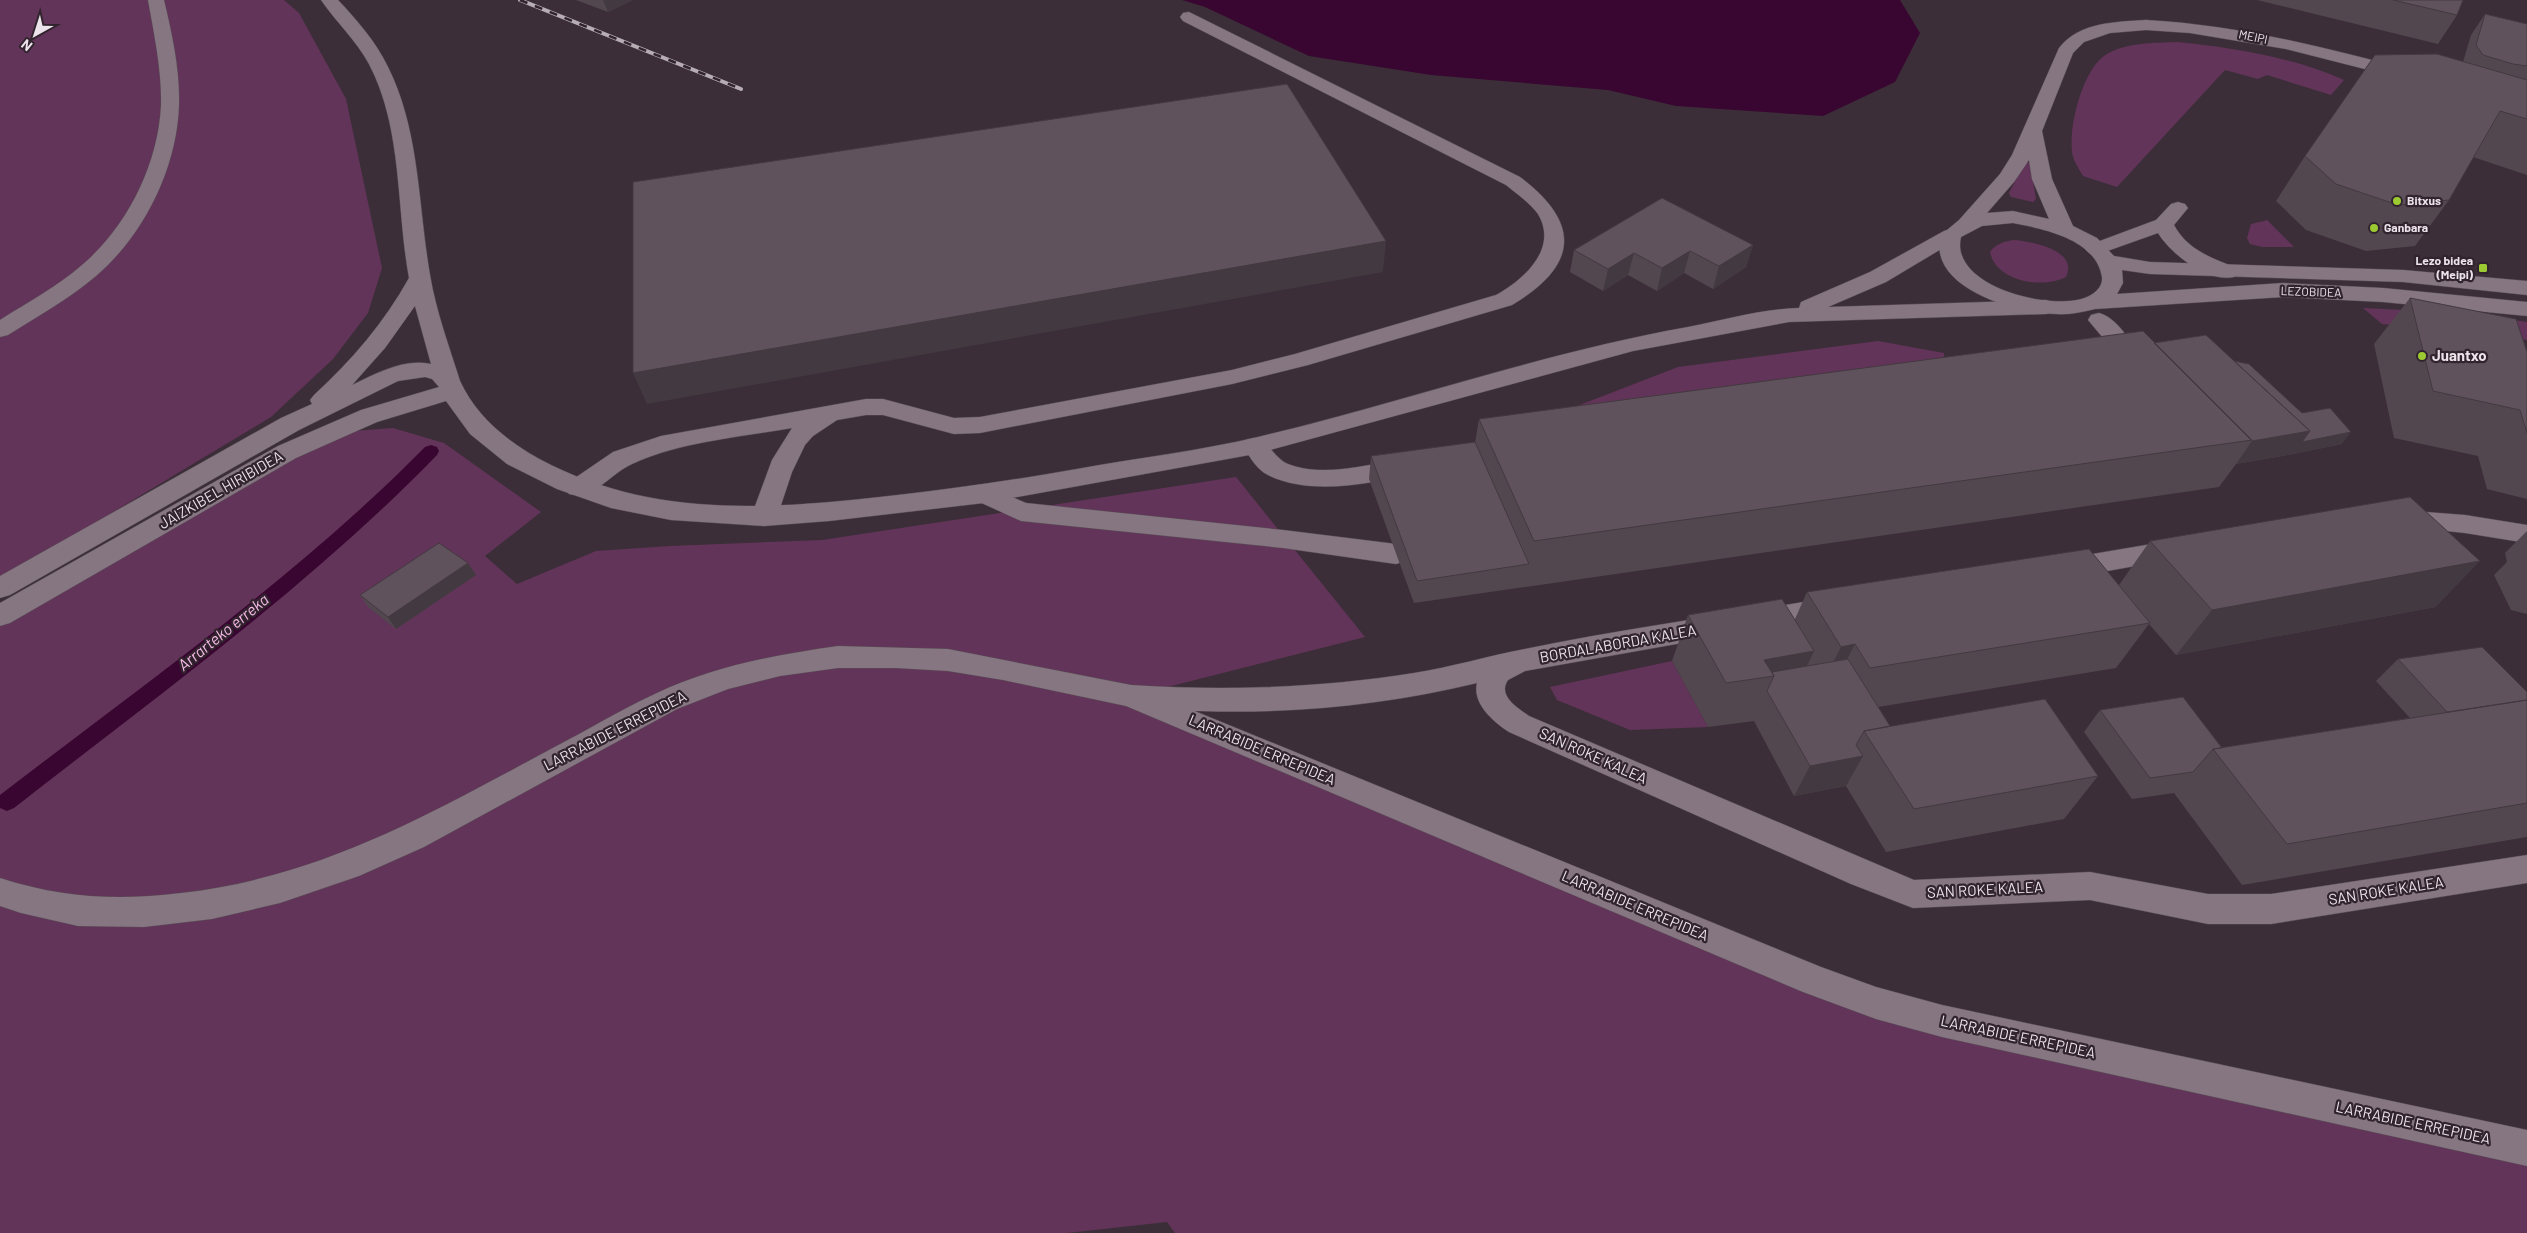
<svg xmlns="http://www.w3.org/2000/svg" width="2527" height="1233" font-family="Barlow,sans-serif">
	<rect width="100%" height="100%" fill="#3b2e38"/>
	<path fill="#633459" d="M 0,0 L 284,0 L 299,13 L 346,99 L 382,268 L 368,313 L 333,359 L 271,417 L 0,580 Z
		M 2178,42 C 2234,48 2292,57 2344,80 L 2331,95 L 2267,75 L 2258,79 L 2225,70 L 2117,187 L 2083,176 C 2079,169 2072,159 2072,151 C 2069,126 2082,72 2104,56 C 2124,42 2155,43 2178,42 Z
		M 2025,162 L 2030,163 L 2036,199 L 2033,202 L 2011,197 L 2009,193 Z
		M 2268,220 L 2268,221 L 2294,247 L 2262,247 L 2250,244 L 2247,238 L 2251,224 Z
		M 2013,240 C 2031,241 2079,250 2066,277 C 2043,289 1996,282 1990,252 C 1996,244 2003,242 2013,240 Z
		M 2363,308 L 2465,313 L 2527,322 L 2527,340 L 2470,331 L 2382,324 Z
		M 1878,341 L 1944,353 L 1944,363 L 1507,433 L 1678,367 Z
		M 393,428 L 444,443 L 541,512 L 485,556 L 517,584 L 596,551 L 670,546 L 822,540 L 1236,477 L 1365,637 L 1132,696 L 1815,981 L 2527,1148 L 2527,1233 L 1175,1233 L 1167,1222 L 1067,1233 L 0,1233 L 0,622 L 328,433 Z
		M 1672,661 L 1708,727 L 1630,730 L 1557,700 L 1550,687 Z"/>
	<path fill="#390631" d="M 1182,0 L 1900,0 L 1920,33 L 1895,82 L 1823,116 L 1676,106 L 1608,90 L 1431,75 L 1309,56 L 1205,7 Z"/>
	<g fill="none" stroke-linecap="round" stroke-linejoin="round">
		<path fill="#390631" fill-rule="evenodd" d="M 431,445 L 437,447 L 439,451 L 437,455 C 311,585 157,696 14,808 L 7,811 L 0,808 L 0,795 C 143,685 298,576 425,447 Z"/>
		<g stroke="#574c54" stroke-width="1">
			<path id="service" d="M 148,0 L 164,0 C 172,34 180,70 179,105 C 177,168 144,235 96,276 C 69,299 38,316 8,335 L 0,337 L 0,320 C 28,302 57,287 82,265 C 127,227 158,165 161,106 C 162,70 154,34 148,0 Z
				M 1189,12 L 1520,177 C 1581,223 1579,265 1512,305 L 1308,365 L 1232,384 L 980,433 L 954,434 L 883,415 L 866,415 L 837,420 L 813,436 L 805,445 L 792,472 L 777,517 L 773,523 L 764,526 L 755,523 L 751,517 L 772,460 L 792,428 C 741,437 679,442 632,464 C 611,473 593,501 569,494 L 565,488 L 569,482 L 613,452 L 661,436 L 866,399 L 883,399 L 954,418 L 980,417 L 1232,370 L 1295,354 L 1496,295 C 1523,280 1559,249 1538,214 C 1530,203 1517,194 1506,185 L 1183,21 L 1180,17 L 1183,13 Z
				M 2178,202 L 2185,204 L 2188,208 L 2174,225 C 2187,249 2209,257 2234,267 L 2237,272 L 2234,277 C 2208,283 2171,254 2158,233 L 2096,255 L 2089,253 L 2085,249 L 2089,245 L 2156,220 L 2171,204 Z
				M 2099,313 C 2117,318 2129,339 2138,354 C 2132,364 2117,367 2106,364 L 2102,359 L 2106,354 L 2114,351 L 2088,320 L 2091,315 Z
				M 1255,438 C 1270,442 1274,458 1288,464 C 1323,478 1371,464 1407,458 L 1416,460 L 1419,466 L 1416,472 C 1374,484 1309,496 1268,475 C 1257,470 1249,456 1243,446 L 1246,440 Z
				M 984,485 L 1026,503 L 1283,530 L 1396,544 L 1405,547 L 1409,554 L 1405,561 L 1396,564 L 1283,548 L 1021,521 L 975,500 L 971,494 L 975,488 Z"/>
		</g>
		<g stroke="#574c54" stroke-width="1">
			<path id="minor" d="M 2146,20 C 2237,25 2323,47 2410,70 L 2413,74 L 2410,78 L 2404,79 L 2286,49 L 2190,33 L 2146,30 L 2110,33 L 2084,42 L 2073,53 L 2042,131 L 2052,179 L 2073,226 L 2097,238 L 2114,256 L 2150,262 L 2403,270 L 2527,281 L 2527,295 L 2403,282 L 2150,274 L 2122,270 L 2123,283 L 2117,294 L 2283,283 L 2383,288 L 2527,302 L 2527,316 L 2383,302 L 2283,297 L 2095,309 C 2082,312 2070,315 2057,314 C 2018,314 1926,288 1941,235 L 1959,220 L 2000,174 L 2012,155 L 2059,48 C 2079,22 2115,22 2146,20 ZM 2029,160 L 2032,179 L 2049,219 L 2013,211 L 1987,213 L 2014,182 ZM 2013,223 C 2044,229 2096,239 2102,277 C 2103,286 2096,293 2087,297 C 2053,312 1949,287 1961,237 L 1982,226 Z
				M 2399,510 L 2465,515 L 2527,525 L 2527,543 L 2465,533 L 2390,525 L 2386,519 L 2390,513 Z
				M 2176,540 L 2185,543 L 2189,550 L 2185,557 L 2063,579 L 2054,576 L 2050,569 L 2054,562 L 2063,559 Z
				M 1835,597 L 1845,600 L 1849,607 L 1845,614 L 1525,671 L 1508,680 C 1497,696 1518,708 1529,716 L 1914,880 L 2090,872 L 2208,894 L 2271,894 L 2527,855 L 2527,883 L 2271,924 L 2208,924 L 2090,900 L 1913,908 L 1851,884 L 1509,732 C 1494,722 1472,704 1477,683 C 1386,705 1293,714 1200,711 C 1175,711 1145,712 1121,704 L 1117,696 L 1121,688 L 1131,685 C 1226,691 1320,688 1414,673 C 1452,667 1488,656 1525,649 C 1627,628 1732,614 1835,597 Z"/>
		</g>
		<g stroke="#574c54" stroke-width="1">
			<path id="tertiary" d="M 321,0 L 338,0 C 357,20 376,42 388,67 C 420,131 418,206 430,275 C 436,311 449,346 460,381 C 478,420 513,446 551,465 C 659,518 773,509 889,496 C 952,489 1015,480 1077,469 C 1137,458 1199,451 1258,437 C 1401,403 1542,353 1688,327 C 1724,320 1762,309 1799,308 L 1801,302 L 1870,272 L 1944,231 L 1951,229 L 1958,231 L 1961,235 L 1958,239 L 1886,282 L 1828,307 L 2046,300 L 2054,302 L 2057,307 L 2054,312 L 2046,314 L 1789,322 L 1633,351 L 1255,454 L 984,503 L 829,521 L 764,526 L 671,520 L 611,508 L 557,489 L 507,464 L 470,434 L 446,401 L 377,422 L 296,458 L 10,623 L 0,626 L 0,603 L 278,446 L 361,410 L 439,387 L 432,379 L 425,377 L 398,381 L 299,430 L 10,595 L 0,598 L 0,576 L 281,418 L 312,404 L 310,400 L 314,395 C 352,360 384,323 409,278 C 396,207 403,129 369,64 C 356,40 336,22 321,0 ZM 415,306 L 431,364 C 404,358 377,373 352,385 L 385,348 Z
				M 838,646 L 948,649 L 1131,685 L 1821,967 L 1876,987 L 1942,1005 L 2527,1130 L 2527,1166 L 1942,1037 L 1876,1019 L 1803,992 L 1126,706 L 1003,680 L 948,671 L 896,668 L 838,668 L 780,676 L 728,689 L 677,709 L 424,847 L 359,876 L 280,903 L 212,919 L 144,927 L 78,926 L 21,913 L 0,906 L 0,878 C 62,898 117,901 181,893 C 333,876 450,802 581,733 C 606,719 631,705 657,693 C 715,666 775,655 838,646 Z"/>
		</g>
		<use href="#service" fill="#857681" fill-rule="evenodd"/>
		<use href="#minor" fill="#857681" fill-rule="evenodd"/>
		<use href="#tertiary" fill="#857681" fill-rule="evenodd"/>
		<g stroke="#b7adb4" stroke-width="4">
			<path id="rail" d="M 520,0 L 741,89"/>
		</g>
		<use href="#rail" stroke="#31242e" stroke-width="2.5" stroke-dasharray="8" stroke-linecap="butt"/>
	</g>
	<path fill="#53474f" d="M 576,0 L 633,0 L 608,12 Z
		M 2257,0 L 2463,0 L 2457,15 L 2438,44 Z
		M 2485,14 L 2527,24 L 2527,175 L 2473,157 L 2449,200 L 2415,246 L 2366,251 L 2306,230 L 2276,201 L 2305,156 L 2463,62 L 2471,35 Z
		M 1753,245 L 1746,267 L 1713,289 L 1684,273 L 1657,291 L 1628,275 L 1603,291 L 1570,272 L 1574,250 Z
		M 2410,298 L 2527,352 L 2527,499 L 2487,489 L 2478,456 L 2394,438 L 2374,344 Z
		M 2154,343 L 2234,361 L 2342,444 L 2293,454 L 2236,464 L 2219,487 L 1414,603 L 1369,479 L 1371,456 L 1475,443 L 1479,419 Z
		M 2527,531 L 2527,614 L 2511,610 L 2494,575 L 2507,562 L 2505,553 Z
		M 2150,541 L 2436,607 L 2176,655 L 2149,624 L 2116,668 L 1878,707 L 1890,726 L 2098,776 L 2064,819 L 1886,852 L 1846,786 L 1794,796 L 1754,721 L 1708,727 L 1672,661 L 1688,615 L 1795,619 L 1807,592 L 2119,585 Z
		M 468,563 L 476,575 L 396,629 L 368,607 L 360,595 Z
		M 2398,659 L 2527,692 L 2527,837 L 2242,885 L 2174,793 L 2132,799 L 2084,732 L 2100,710 L 2222,748 L 2410,718 L 2376,681 Z"/>
	<path fill="#433940" d="M 603,0 L 633,0 L 608,12 Z
		M 1386,241 L 1383,272 L 647,404 L 633,373 Z
		M 1753,245 L 1746,267 L 1713,289 L 1719,266 Z
		M 1690,251 L 1684,273 L 1657,291 L 1662,268 Z
		M 1634,253 L 1628,275 L 1603,291 L 1608,269 Z
		M 2310,431 L 2351,432 L 2342,444 L 2293,454 L 2236,464 L 2252,441 Z
		M 2480,561 L 2436,607 L 2176,655 L 2212,610 Z
		M 468,563 L 476,575 L 396,629 L 388,617 Z
		M 1855,644 L 1832,689 L 1818,692 L 1841,647 Z
		M 1814,651 L 1793,696 L 1774,676 L 1764,660 Z
		M 1863,756 L 1846,786 L 1794,796 L 1810,766 Z"/>
	<path fill="#60525c" stroke="#433940" d="M 2393,0 L 2463,0 L 2457,15 Z
		M 2485,14 L 2527,24 L 2527,66 L 2513,64 L 2483,55 L 2476,45 Z
		M 2437,54 L 2527,80 L 2527,119 L 2500,111 L 2449,200 L 2398,205 L 2336,184 L 2305,156 L 2375,55 Z
		M 1287,84 L 1386,241 L 633,373 L 633,182 Z
		M 1662,198 L 1753,245 L 1719,266 L 1690,251 L 1662,268 L 1634,253 L 1608,269 L 1574,250 Z
		M 2410,298 L 2516,319 L 2527,352 L 2527,433 L 2520,410 L 2433,391 Z
		M 2143,331 L 2252,440 L 1534,541 L 1479,419 Z
		M 2206,335 L 2310,431 L 2252,441 L 2154,343 Z
		M 2234,361 L 2249,364 L 2302,413 L 2330,408 L 2351,432 L 2302,442 L 2310,431 Z
		M 1475,442 L 1529,564 L 1417,581 L 1371,456 Z
		M 2410,497 L 2480,561 L 2212,610 L 2150,541 Z
		M 439,543 L 468,563 L 388,617 L 360,595 Z
		M 2089,549 L 2150,623 L 1870,668 L 1855,644 L 1841,647 L 1807,592 Z
		M 1782,599 L 1814,651 L 1764,660 L 1774,676 L 1726,683 L 1688,615 Z
		M 2482,647 L 2527,692 L 2527,700 L 2447,712 L 2398,659 Z
		M 1848,659 L 1890,726 L 1864,731 L 1856,745 L 1863,756 L 1810,766 L 1767,691 L 1774,676 L 1772,672 Z
		M 2183,697 L 2222,748 L 2213,749 L 2193,772 L 2150,778 L 2100,710 Z
		M 2045,699 L 2098,776 L 1914,809 L 1864,731 Z
		M 2527,700 L 2527,803 L 2287,844 L 2213,749 Z"/>
	<g fill="#9cca32" stroke="#31242e" stroke-width="2">
		<circle cx="2397" cy="201" r="5"/>
		<circle cx="2374" cy="228" r="5"/>
		<rect x="2478" y="263" width="10" height="10" rx="2.5"/>
		<circle cx="2422" cy="356" r="5"/>
	</g>
	<g text-anchor="middle" stroke-width="4.5" stroke-linejoin="round" paint-order="stroke">
		<g font-size="12" fill="#ece4ea" stroke="#31242e">
			<text transform="translate(2253 37) rotate(12)" y="4">MEIPI</text>
			<text transform="translate(2311 292) rotate(2)" y="4">LEZOBIDEA</text>
		</g>
		<g font-size="12" font-weight="bold" fill="#ece4ea" stroke="#31242e" text-anchor="start">
			<text x="2407" y="205">Bitxus</text>
			<text x="2384" y="232">Ganbara</text>
			<text x="2473" y="265" text-anchor="end">Lezo bidea<tspan x="2473" dy="14">(Meipi)</tspan></text>
		</g>
		<g font-size="15" font-weight="bold" fill="#ece4ea" stroke="#31242e" text-anchor="start">
			<text x="2432" y="361">Juantxo</text>
		</g>
		<g font-size="15" fill="#ece4ea" stroke="#31242e">
			<text transform="translate(221 490) rotate(-30)" y="5">JAIZKIBEL HIRIBIDEA</text>
			<text transform="translate(1618 644) rotate(-10)" y="5">BORDALABORDA KALEA</text>
			<text transform="translate(615 731) rotate(-27)" y="5">LARRABIDE ERREPIDEA</text>
			<text transform="translate(1262 750) rotate(23)" y="5">LARRABIDE ERREPIDEA</text>
			<text transform="translate(1593 756) rotate(24)" y="5">SAN ROKE KALEA</text>
			<text transform="translate(1985 890) rotate(-3)" y="5">SAN ROKE KALEA</text>
			<text transform="translate(2386 891) rotate(-9)" y="5">SAN ROKE KALEA</text>
			<text transform="translate(1635 906) rotate(23)" y="5">LARRABIDE ERREPIDEA</text>
			<text transform="translate(2018 1037) rotate(12)" y="5">LARRABIDE ERREPIDEA</text>
			<text transform="translate(2413 1123) rotate(12)" y="5">LARRABIDE ERREPIDEA</text>
		</g>
		<g font-size="16" font-style="italic" fill="#f7bbe8" stroke="#31242e">
			<text transform="translate(223 632) rotate(-39)" y="6">Arrarteko erreka</text>
		</g>
	</g>
	<g transform="translate(35 35) rotate(219)" stroke="#31242e" stroke-width="4" paint-order="stroke">
	<path d="M0-4L9 19L0 12L-9 19Z" fill="#ece4ea"/>
	<text y="-8" font-size="14" font-weight="bold" text-anchor="middle" fill="#ece4ea">N</text>
	</g>
</svg>
